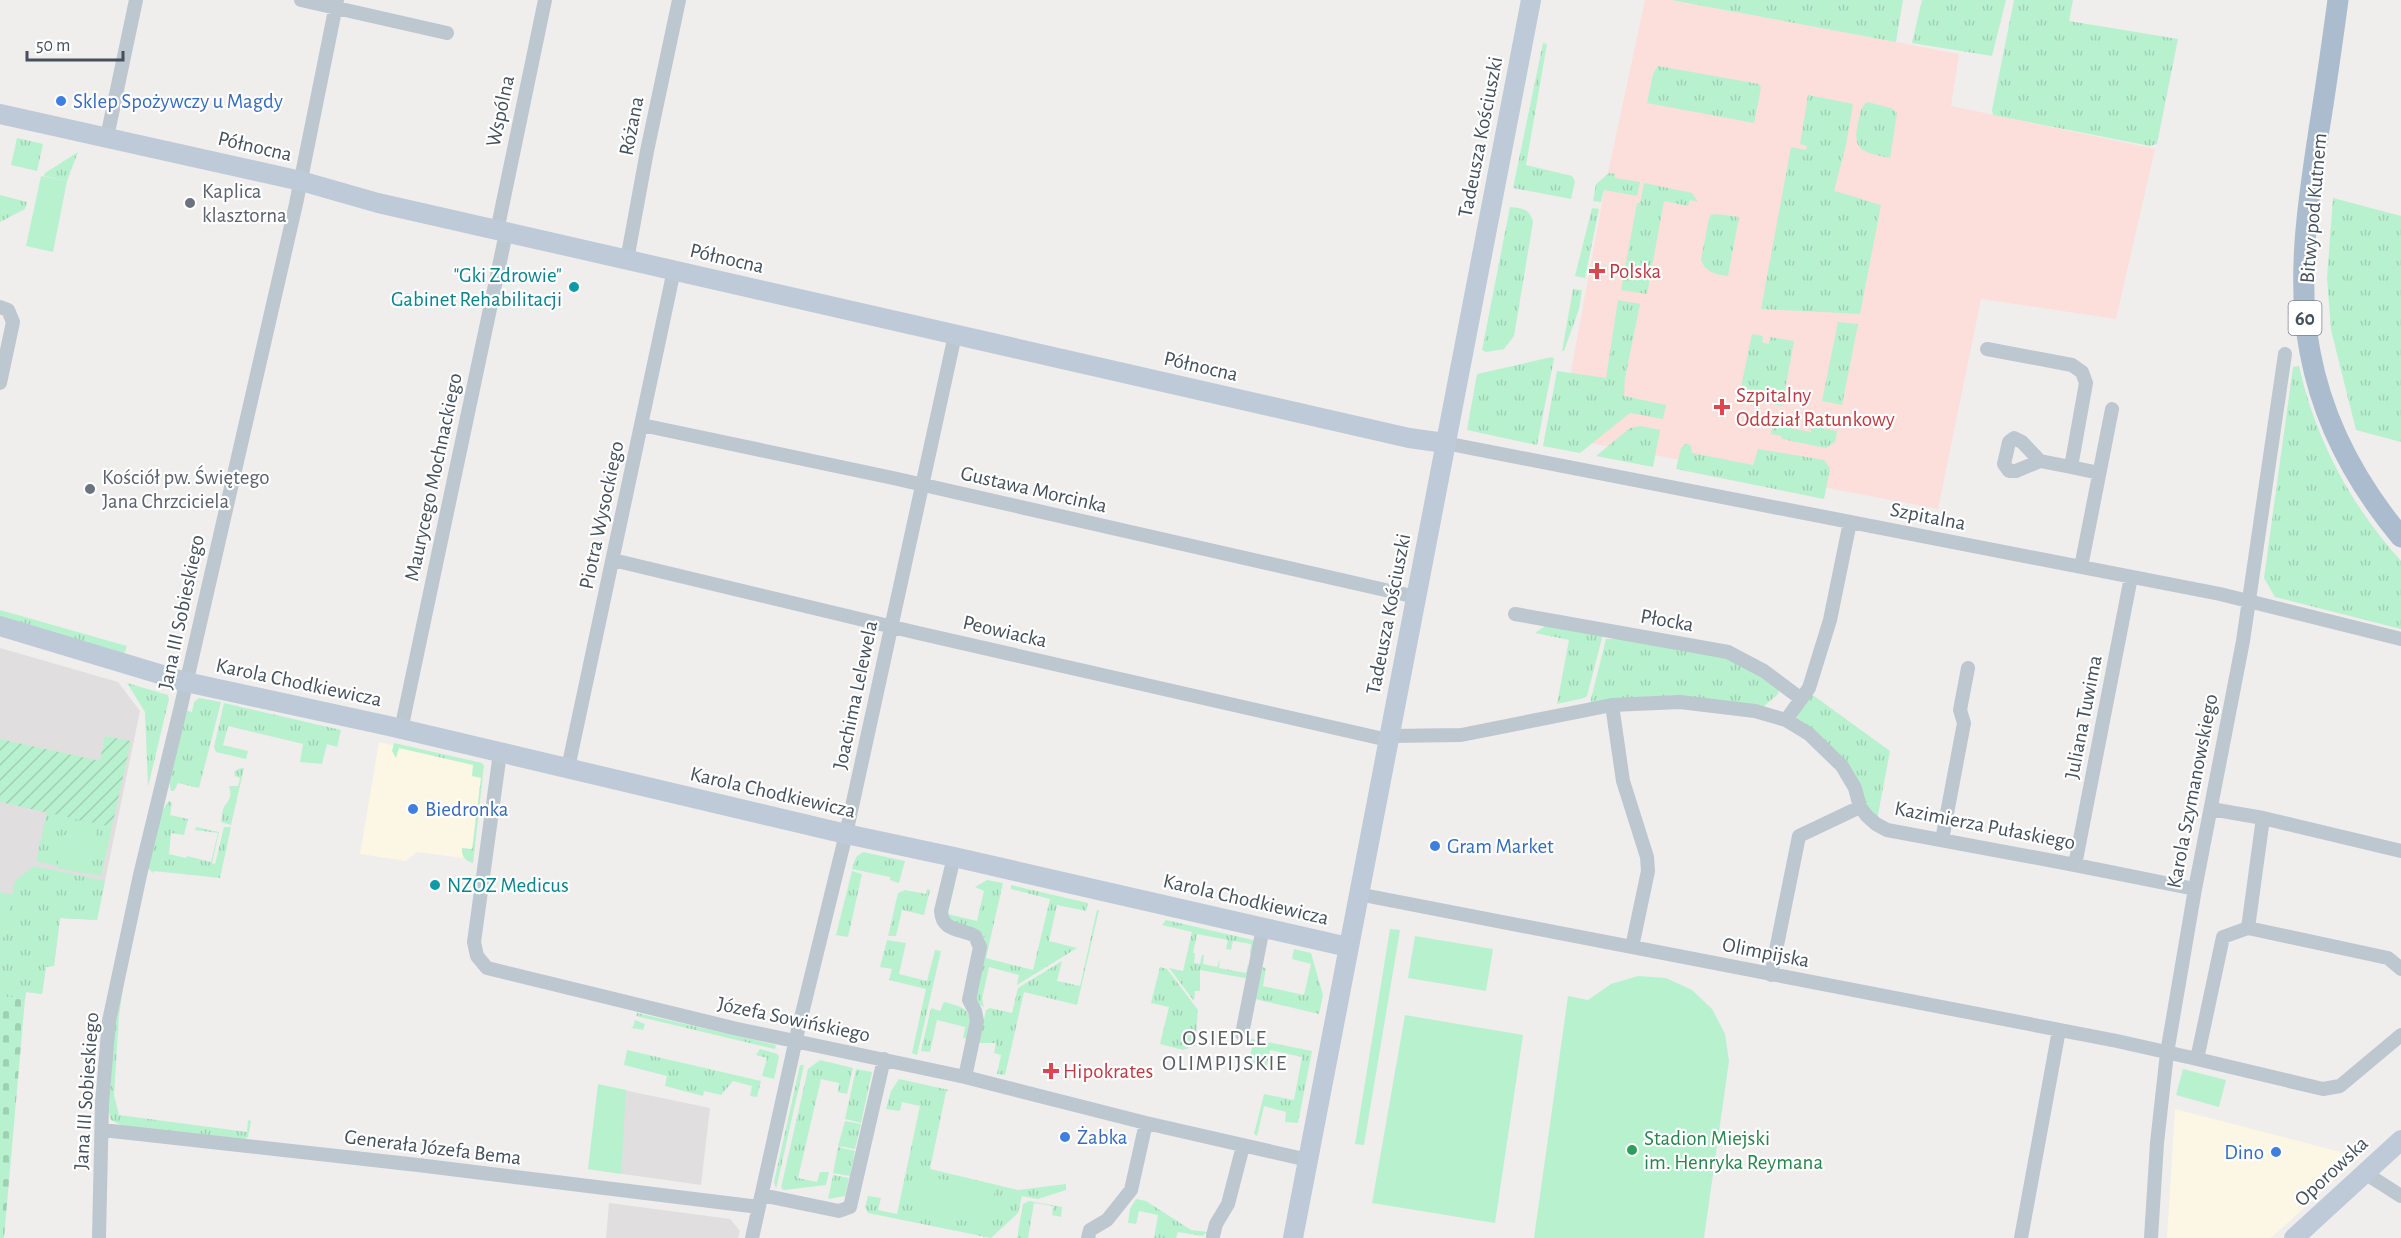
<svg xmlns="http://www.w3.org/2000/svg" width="2401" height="1238" font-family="'Alegreya Sans',sans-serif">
	<defs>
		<pattern id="grass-tufts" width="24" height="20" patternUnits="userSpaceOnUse" patternTransform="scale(1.5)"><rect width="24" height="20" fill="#b8f1ce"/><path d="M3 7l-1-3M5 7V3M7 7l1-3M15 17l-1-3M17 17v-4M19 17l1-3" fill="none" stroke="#9fd0b3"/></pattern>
		<pattern id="cemetery-stones" width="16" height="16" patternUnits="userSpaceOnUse" patternTransform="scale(1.5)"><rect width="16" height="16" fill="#b8f1ce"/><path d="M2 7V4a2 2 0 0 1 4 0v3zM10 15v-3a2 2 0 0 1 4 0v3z" fill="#9fd0b3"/></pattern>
		<pattern id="garden-furrows" width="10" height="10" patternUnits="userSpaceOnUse" patternTransform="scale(1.5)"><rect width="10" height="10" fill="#b8f1ce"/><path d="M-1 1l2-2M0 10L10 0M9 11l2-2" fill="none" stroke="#9fd0b3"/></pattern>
	</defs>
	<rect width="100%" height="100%" fill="#f0eded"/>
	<path fill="#fcf6e4" d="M 379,742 L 484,766 L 473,851 L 462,858 L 417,852 L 406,861 L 360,854 Z
		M 2175,1109 L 2360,1157 L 2271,1238 L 2167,1238 Z"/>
	<path fill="#e1dedf" d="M 0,648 L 118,682 L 140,711 L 97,920 L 60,918 L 54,966 L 46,967 L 42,994 L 26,992 L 25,999 L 0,996 Z
		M 614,1088 L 710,1108 L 701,1185 L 588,1169 Z
		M 609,1203 L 730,1219 L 740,1231 L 738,1238 L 606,1238 Z"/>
	<path fill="#fcdedb" d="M 1645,0 L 1671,0 L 1959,54 L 1951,106 L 2155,149 L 2116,319 L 1981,299 L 1938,509 L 1559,437 L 1605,187 Z"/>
	<path fill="url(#grass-tufts)" d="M 1671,0 L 1903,0 L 1896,42 Z
		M 1922,0 L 2006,0 L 1992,56 L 1912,43 Z
		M 2014,0 L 2073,0 L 2069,21 L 2178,39 L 2157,144 L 2150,146 L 1993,115 L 1992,110 Z
		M 1543,43 L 1547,44 L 1526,165 L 1572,176 L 1575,181 L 1571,199 L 1513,188 Z
		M 1658,66 L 1759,84 L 1761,88 L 1754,123 L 1647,103 L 1653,74 Z
		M 1808,95 L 1853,104 L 1846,145 L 1834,191 C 1850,195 1866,201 1881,205 L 1860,314 L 1761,309 L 1791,147 L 1806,150 L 1807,146 L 1800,144 Z
		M 1867,102 L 1891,108 L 1897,113 L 1890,158 C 1866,152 1851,153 1858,123 C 1860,115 1860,107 1867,102 Z
		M 17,138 L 43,144 L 37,171 L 11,165 Z
		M 78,152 L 67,181 L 44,176 L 45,173 Z
		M 1609,173 L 1615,174 L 1615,178 L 1640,182 L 1637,196 L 1604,190 L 1601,202 L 1593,201 L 1596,184 Z
		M 1644,183 L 1692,193 L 1698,202 L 1690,200 L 1688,206 L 1664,201 L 1647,294 L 1621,290 L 1637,203 L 1640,203 Z
		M 0,195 L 27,202 L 25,209 L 0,222 Z
		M 2333,198 L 2401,216 L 2401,442 L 2356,430 L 2331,330 L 2327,278 Z
		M 1510,207 C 1522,208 1530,209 1533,222 L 1514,336 L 1504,349 L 1486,352 L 1482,350 Z
		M 1592,208 L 1599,209 L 1585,278 L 1575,276 Z
		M 1717,214 L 1739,217 L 1728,276 C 1716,274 1706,273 1701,260 L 1709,218 L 1711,215 Z
		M 1573,289 L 1582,290 L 1579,309 L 1564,351 L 1562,351 Z
		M 1618,300 L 1640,304 L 1625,378 L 1624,396 L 1666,405 L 1663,419 L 1630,413 L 1580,453 L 1543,446 L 1557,371 L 1606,378 Z
		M 1838,322 L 1858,324 L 1842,405 L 1822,401 Z
		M 1752,334 L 1763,336 L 1762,342 L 1769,344 L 1770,337 L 1794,341 L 1782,406 L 1739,397 Z
		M 1552,357 L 1554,359 L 1537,445 L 1467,430 L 1477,374 Z
		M 2299,366 C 2315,438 2351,506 2401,561 L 2401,629 L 2275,597 L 2264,578 L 2293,367 Z
		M 1773,425 L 1811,432 L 1812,426 L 1837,431 L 1835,442 L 1826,448 L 1782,439 L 1781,436 L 1771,434 Z
		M 1641,426 L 1660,430 L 1653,467 L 1596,456 L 1630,428 Z
		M 1687,443 L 1691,446 L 1692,453 L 1753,465 L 1758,449 L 1824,460 L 1830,468 L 1824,499 L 1676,469 L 1681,448 Z
		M 0,610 L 127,646 L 125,652 L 120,656 L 0,621 Z
		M 1548,624 L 1603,634 L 1587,696 L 1584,698 L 1557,704 L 1569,640 L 1535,633 Z
		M 1618,636 L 1696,650 L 1739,661 L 1779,689 L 1778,694 L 1763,707 L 1590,703 L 1606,639 L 1617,639 Z
		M 127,683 L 168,695 L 169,699 L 148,787 L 145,712 Z
		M 1810,693 L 1890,751 L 1877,820 L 1796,719 Z
		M 199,698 L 221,702 L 199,788 L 178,783 L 174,791 L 171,791 L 169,780 L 185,710 L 192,712 L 194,702 Z
		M 224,703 L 341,730 L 337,747 L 327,744 L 322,764 L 300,762 L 303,744 L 228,726 L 223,745 L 248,751 L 246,759 L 216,752 L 214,747 Z
		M 394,743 L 482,763 L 484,766 L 473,863 C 466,861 461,856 462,848 L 472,849 L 481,778 L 472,776 L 473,765 L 399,748 L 396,758 L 392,751 Z
		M 244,768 L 231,825 L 221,822 C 222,818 222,811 224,807 C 230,798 232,797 229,786 L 238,786 L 240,778 L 235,776 L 234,772 L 238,769 Z
		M 169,801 L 172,803 L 170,815 L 188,819 L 184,835 L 171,833 L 169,854 L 186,858 L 187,856 L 211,862 L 218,833 L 195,830 L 196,827 L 219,832 L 212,863 L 215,864 L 224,827 L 231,827 L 220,878 L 154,871 L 153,873 L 148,868 L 162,811 Z
		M 47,812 L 112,827 L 101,876 L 36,861 Z
		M 863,852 L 905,861 L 899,883 L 890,880 L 890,877 L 852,869 L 856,857 Z
		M 34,866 L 105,881 L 97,920 L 60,918 L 54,966 L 46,967 L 42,994 L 26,992 L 25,999 L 0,996 L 0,952 L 15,881 Z
		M 852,871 L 862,874 L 848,937 L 836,935 Z
		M 987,880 L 1003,883 L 986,958 L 1033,970 L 1050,899 L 1011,889 L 1011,885 L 1088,903 L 1086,911 L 1057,905 L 1049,941 L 1077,948 L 1017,985 L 1019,975 L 989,967 L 982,999 L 984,1007 L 978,1004 L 975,997 L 986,947 C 986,928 968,927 953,924 L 945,913 L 953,881 L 955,883 L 948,914 L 977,921 L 984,891 L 975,887 Z
		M 927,889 L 930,890 L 924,915 L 902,910 L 896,936 L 888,936 L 898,893 L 905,890 L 926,894 Z
		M 1097,910 L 1099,910 L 1077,1005 L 1024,992 L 1005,1075 L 997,1074 L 1001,1055 L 994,1053 L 996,1043 L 979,1043 L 986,1010 L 990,1008 L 1012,1013 L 1018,988 L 1062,961 L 1057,981 L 1080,986 Z
		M 1166,920 L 1257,941 L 1252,953 L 1250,954 L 1251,944 L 1233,941 L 1231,950 L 1226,949 L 1228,940 L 1197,934 L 1193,953 L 1195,953 L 1194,963 L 1200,964 L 1202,955 L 1204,955 L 1203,964 L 1217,967 L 1220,958 L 1219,968 L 1246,973 L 1248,964 L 1250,979 L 1200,970 L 1200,991 L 1195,991 L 1194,1001 L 1169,968 L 1183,971 L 1192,932 L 1162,925 Z
		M 887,940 L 906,943 L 899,974 L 927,981 L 935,950 L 941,951 L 917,1055 L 912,1053 L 926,989 L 889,980 L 892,969 L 880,967 Z
		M 1294,949 L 1311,953 L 1323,995 L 1319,1014 L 1255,999 L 1247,1038 L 1312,1051 L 1298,1123 L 1285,1122 L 1286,1112 L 1264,1106 L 1257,1136 L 1254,1134 L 1264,1094 L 1294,1100 L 1302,1057 L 1270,1050 L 1266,1070 L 1249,1061 L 1253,1043 L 1245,1039 L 1261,967 L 1266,968 L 1263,986 L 1304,995 L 1311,964 L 1292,959 Z
		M 1160,967 L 1167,969 L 1198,1010 L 1195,1046 L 1183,1050 L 1160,1044 L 1169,1007 L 1151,1003 Z
		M 124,982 L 119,1016 L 114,1095 L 119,1115 L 247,1132 L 248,1120 L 251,1121 L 248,1137 L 245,1139 L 123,1126 L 111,1120 L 108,1109 L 112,1029 Z
		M 944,1002 C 972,1009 971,1012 970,1039 L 963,1038 L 965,1027 L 937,1020 L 930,1052 L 921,1051 L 931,1008 L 940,1011 Z
		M 637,1013 L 776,1045 L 775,1049 L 636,1016 Z
		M 635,1020 L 645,1024 L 643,1030 L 632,1028 L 627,1050 L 761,1081 L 757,1097 L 750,1096 L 752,1086 L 733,1081 L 721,1095 L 704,1091 L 703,1096 L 665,1086 L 667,1076 L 624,1065 L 632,1027 L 633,1027 Z
		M 760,1049 L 777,1054 L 779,1057 L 774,1079 L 762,1076 L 767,1058 L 756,1055 Z
		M 820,1060 L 853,1068 L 847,1094 L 838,1092 L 839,1083 L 821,1079 L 798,1178 L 817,1182 L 820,1172 L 829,1172 L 826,1185 L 784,1190 L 781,1188 L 808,1069 Z
		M 800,1065 L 804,1065 L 776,1189 L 774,1182 Z
		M 856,1069 L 872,1072 L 861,1123 L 845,1119 Z
		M 899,1079 L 949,1090 L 946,1092 L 930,1169 L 1018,1190 L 1066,1184 L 1066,1190 L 1038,1199 L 1022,1196 L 1018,1213 L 991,1238 L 868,1213 L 865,1207 L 868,1196 L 881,1198 L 878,1210 L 897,1214 L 920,1106 L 902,1102 L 900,1111 L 886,1109 L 891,1091 Z
		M 845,1121 L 861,1124 L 855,1149 L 838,1146 Z
		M 838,1147 L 855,1151 L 850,1176 L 833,1173 Z
		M 833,1175 L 849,1178 L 845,1196 L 828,1199 Z
		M 1136,1199 L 1146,1201 L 1191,1230 L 1208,1232 L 1202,1236 L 1178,1232 L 1176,1238 L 1154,1238 L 1158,1215 L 1139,1211 L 1136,1224 L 1128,1223 L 1130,1209 Z
		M 1029,1201 L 1062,1207 L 1061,1217 L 1052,1215 L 1053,1206 L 1034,1203 L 1028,1238 L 1017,1238 L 1023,1204 Z"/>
	<path fill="url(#cemetery-stones)" d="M 0,996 L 25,999 L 4,1238 L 0,1238 Z"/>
	<path fill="#b8f1ce" d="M 41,176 L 67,181 L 53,252 L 26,246 Z
		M 88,828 L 97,830 L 88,874 L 57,868 L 64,835 L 80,836 L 82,830 L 87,831 Z
		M 0,892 L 13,895 L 0,952 Z
		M 1390,929 L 1400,930 L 1364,1145 L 1355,1144 Z
		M 1415,936 L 1493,949 L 1486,991 L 1408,978 Z
		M 1638,976 L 1666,978 L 1692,990 L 1712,1009 L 1725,1034 L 1729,1061 L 1704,1238 L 1534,1238 L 1568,996 L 1588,1000 L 1611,984 Z
		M 1405,1015 L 1523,1035 L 1495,1223 L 1372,1203 Z
		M 2183,1069 L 2226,1080 L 2219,1107 L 2176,1095 Z
		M 598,1084 L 626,1090 L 621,1174 L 588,1169 Z
		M 921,1175 L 995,1190 L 988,1225 L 914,1211 Z"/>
	<path fill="url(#garden-furrows)" d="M 105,736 L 131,741 L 112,827 L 0,802 L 0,739 L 100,761 Z"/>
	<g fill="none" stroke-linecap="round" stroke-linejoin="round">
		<path stroke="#bcc7d0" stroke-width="14" d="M 301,0 L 447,33
			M 107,137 L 136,0
			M 497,231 L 545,0
			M 627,260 L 647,151 L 679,0
			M 0,307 L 8,310 L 13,322 L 0,383
			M 1987,349 L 2072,365 L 2082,372 L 2086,383 L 2071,467 L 2099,473
			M 642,425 L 893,478 L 1416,597
			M 1445,443 L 2220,594 L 2401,639
			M 2040,461 L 2016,471 L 2009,471 L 2004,464 L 2009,442 L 2014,438 L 2022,442 L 2040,461 L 2071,467
			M 613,560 L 918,633 L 1388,740
			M 2081,567 L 2112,409
			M 1515,614 L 1728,652 L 1764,671 L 1800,698
			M 1612,705 L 1623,781 L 1647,857 L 1648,871 L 1632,947
			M 1786,720 L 1809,688 L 1830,620 L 1850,522
			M 401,730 L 506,233
			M 1389,736 L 1461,735 L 1612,705 L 1680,702 L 1755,711 L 1786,720 L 1809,734 L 1842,766 L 1855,788 L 1860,807 L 1867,816 L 1876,824 L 1887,830 L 2075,865 L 2195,889
			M 500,753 L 474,942 L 477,956 L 487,968 L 733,1028 L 965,1077 L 1146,1123 L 1308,1160
			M 568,768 L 674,270
			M 2211,809 L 2263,818 L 2401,851
			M 2263,818 L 2248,928 L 2223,937 L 2197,1059 L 2323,1089 L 2340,1086 L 2401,1035
			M 1942,840 L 1964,723 L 1960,710 L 1968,668
			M 954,857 L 941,911 C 942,932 961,928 975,936 L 980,947 L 969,1000 L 975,1011 L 977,1021 L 965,1077
			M 2075,865 L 2131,577
			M 1358,894 L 2117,1041 L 2197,1059
			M 2248,928 L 2388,958 L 2401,969
			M 1771,975 L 1799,836 L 1860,807
			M 1242,1034 L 1263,928
			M 103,1130 L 418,1165 L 759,1207
			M 2365,1173 L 2401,1196
			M 762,1195 L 839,1211 L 850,1207 L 884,1059
			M 1213,1236 L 1216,1224 L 1228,1204 L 1243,1146
			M 99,1238 L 102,1103 L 109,1021 L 140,875 L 181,706 L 296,204 L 337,0
			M 752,1238 L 798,1030 L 846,834 L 955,335
			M 1088,1238 L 1090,1230 L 1107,1220 L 1131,1190 L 1146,1123
			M 2021,1238 L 2059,1030
			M 2151,1238 L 2157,1143 L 2167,1053 L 2195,889 L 2243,641 L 2285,354"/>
		<path stroke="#becad7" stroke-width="20" d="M 0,114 L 301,181 L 378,203 L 1409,438 L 1445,443
			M 0,626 L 186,682 L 389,726 L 846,834 L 954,857 L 1348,947
			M 1293,1238 L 1531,0
			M 2294,1238 L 2401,1140"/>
		<path stroke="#abbcce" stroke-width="21" d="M 2338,0 C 2332,44 2326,87 2319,130 C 2308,202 2296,279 2310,352 C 2323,422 2356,483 2401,537"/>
	</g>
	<g fill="#3f7fe0" stroke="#fff" stroke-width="2">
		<circle cx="61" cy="101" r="6"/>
		<circle cx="413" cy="809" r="6"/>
		<circle cx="1435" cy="846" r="6"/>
		<circle cx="1065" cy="1137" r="6"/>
		<circle cx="2276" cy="1152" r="6"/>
	</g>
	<g fill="#6b7280" stroke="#fff" stroke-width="2">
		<circle cx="190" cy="203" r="6"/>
		<circle cx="90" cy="489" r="6"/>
	</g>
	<g fill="#e0444e" stroke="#fff" stroke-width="2">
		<path d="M1594 262h6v6h6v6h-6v6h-6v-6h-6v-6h6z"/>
		<path d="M1719 398h6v6h6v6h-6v6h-6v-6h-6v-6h6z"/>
		<path d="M1048 1062h6v6h6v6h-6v6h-6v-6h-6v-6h6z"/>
	</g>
	<g fill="#0f9aa8" stroke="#fff" stroke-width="2">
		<circle cx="574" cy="287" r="6"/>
		<circle cx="435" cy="885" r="6"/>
	</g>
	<circle fill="#2e9e5b" stroke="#fff" stroke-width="2" cx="1632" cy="1150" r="6"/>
	<g text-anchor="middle" stroke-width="4.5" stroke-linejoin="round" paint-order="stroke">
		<rect fill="#fff" stroke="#7c848c" stroke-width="1.5" x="2288.5" y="301" width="33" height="34" rx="4.5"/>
		<g font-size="20" font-weight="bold" fill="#44505b">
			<text x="2305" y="325">60</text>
		</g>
		<g font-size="21" fill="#366cbe" stroke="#fff" text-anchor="start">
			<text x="73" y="108">Sklep Spożywczy u Magdy</text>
			<text x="425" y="816">Biedronka</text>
			<text x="1447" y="853">Gram Market</text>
			<text x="1077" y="1144">Żabka</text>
			<text x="2264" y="1159" text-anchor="end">Dino</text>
		</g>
		<g font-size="21" fill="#44505b" stroke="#fff">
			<text transform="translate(500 111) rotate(-78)" y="7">Wspólna</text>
			<text transform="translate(631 126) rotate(-79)" y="7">Różana</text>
			<text transform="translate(1480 137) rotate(-79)" y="7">Tadeusza Kościuszki</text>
			<text transform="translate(255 146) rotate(13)" y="7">Północna</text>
			<text transform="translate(2313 208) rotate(-85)" y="7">Bitwy pod Kutnem</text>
			<text transform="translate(727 258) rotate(13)" y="7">Północna</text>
			<text transform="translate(1201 366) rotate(13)" y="7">Północna</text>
			<text transform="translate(433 477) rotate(-78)" y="7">Maurycego Mochnackiego</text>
			<text transform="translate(1034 489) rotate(13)" y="7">Gustawa Morcinka</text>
			<text transform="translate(601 515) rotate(-78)" y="7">Piotra Wysockiego</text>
			<text transform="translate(1928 516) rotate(11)" y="7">Szpitalna</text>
			<text transform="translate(181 612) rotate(-78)" y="7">Jana III Sobieskiego</text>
			<text transform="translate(1388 614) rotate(-79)" y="7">Tadeusza Kościuszki</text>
			<text transform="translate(1667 620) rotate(10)" y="7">Płocka</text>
			<text transform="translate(1005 631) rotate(13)" y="7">Peowiacka</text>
			<text transform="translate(299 682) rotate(12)" y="7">Karola Chodkiewicza</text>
			<text transform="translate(855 695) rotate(-78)" y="7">Joachima Lelewela</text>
			<text transform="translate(2083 717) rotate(-79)" y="7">Juliana Tuwima</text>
			<text transform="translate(2192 791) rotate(-79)" y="7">Karola Szymanowskiego</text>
			<text transform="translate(773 792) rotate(13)" y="7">Karola Chodkiewicza</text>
			<text transform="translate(1985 825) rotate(11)" y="7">Kazimierza Pułaskiego</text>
			<text transform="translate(1246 899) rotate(13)" y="7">Karola Chodkiewicza</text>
			<text transform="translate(1766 952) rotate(11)" y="7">Olimpijska</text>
			<text transform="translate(794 1019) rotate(12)" y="7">Józefa Sowińskiego</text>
			<text transform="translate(86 1091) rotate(-86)" y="7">Jana III Sobieskiego</text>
			<text transform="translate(433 1147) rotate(7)" y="7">Generała Józefa Bema</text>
			<text transform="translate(2331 1171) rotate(-43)" y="7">Oporowska</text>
		</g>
		<g font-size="21" fill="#5b616d" stroke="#fff" text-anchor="start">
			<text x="202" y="198">Kaplica<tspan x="202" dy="24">klasztorna</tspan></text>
			<text x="102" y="484">Kościół pw. Świętego<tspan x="102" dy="24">Jana Chrzciciela</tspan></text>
		</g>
		<g font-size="21" fill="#be3a42" stroke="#fff" text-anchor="start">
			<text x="1609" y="278">Polska</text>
			<text x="1736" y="402">Szpitalny<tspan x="1736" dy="24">Oddział Ratunkowy</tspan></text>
			<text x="1063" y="1078">Hipokrates</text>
		</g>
		<g font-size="21" fill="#0d838f" stroke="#fff" text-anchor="end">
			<text x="562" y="282">"Gki Zdrowie"<tspan x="562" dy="24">Gabinet Rehabilitacji</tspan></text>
			<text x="447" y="892" text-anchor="start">NZOZ Medicus</text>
		</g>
		<g font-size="21" fill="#27864d" stroke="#fff" text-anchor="start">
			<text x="1644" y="1145">Stadion Miejski<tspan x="1644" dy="24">im. Henryka Reymana</tspan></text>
		</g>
		<g font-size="22" letter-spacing="1.5" fill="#595d62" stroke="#fff">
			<text x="1225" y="1045">OSIEDLE<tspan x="1225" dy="25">OLIMPIJSKIE</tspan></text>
		</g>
	</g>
	<path d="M27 51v9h96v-9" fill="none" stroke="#44505b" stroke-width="3"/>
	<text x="36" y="51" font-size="18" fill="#44505b" stroke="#ffffff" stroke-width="4.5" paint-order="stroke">50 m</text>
</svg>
